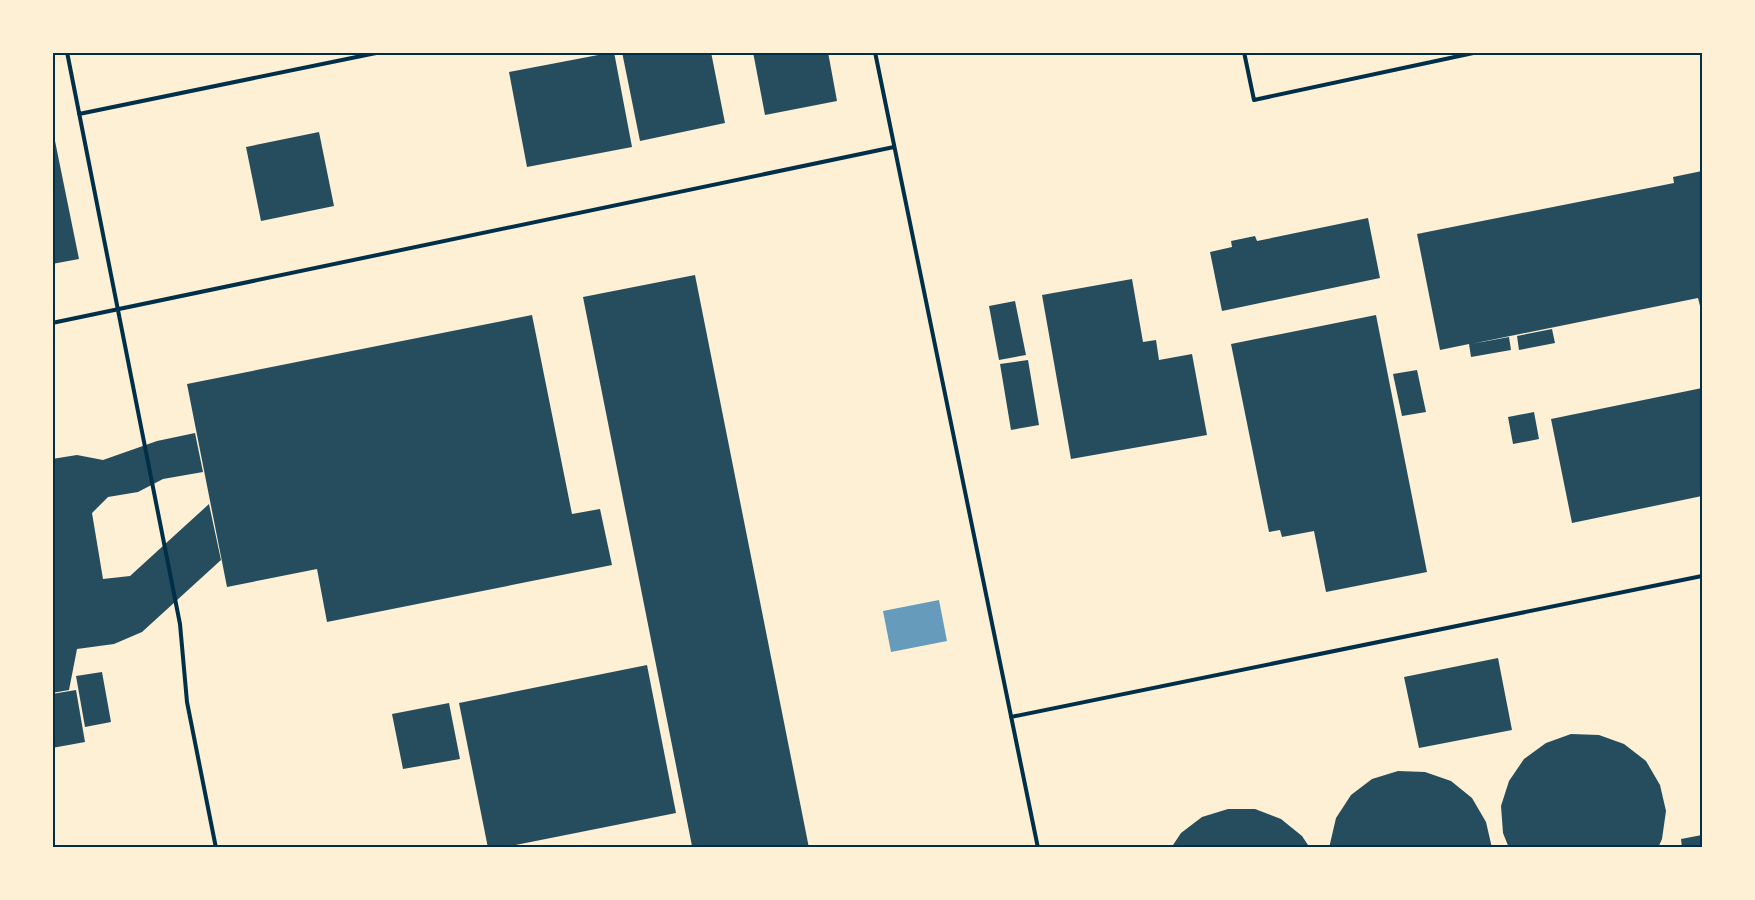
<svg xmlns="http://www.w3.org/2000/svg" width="1755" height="900" font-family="Bitter,serif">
	<rect width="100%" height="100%" fill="#fdf0d5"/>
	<path fill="#669bbc" d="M 939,600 L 947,641 L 891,652 L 883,611 Z"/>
	<path fill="#264d5e" d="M 614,52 L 632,147 L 527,167 L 509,72 Z
		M 622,52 L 711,52 L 725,123 L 640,141 Z
		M 753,52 L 828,52 L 837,101 L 765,115 Z
		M 319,132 L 334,206 L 261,221 L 246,147 Z
		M 54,136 L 79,259 L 52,264 L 52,137 Z
		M 1702,171 L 1702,314 L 1698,298 L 1471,344 L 1509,337 L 1511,350 L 1471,357 L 1469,344 L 1440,350 L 1417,234 L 1674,183 L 1673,177 Z
		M 1368,218 L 1380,278 L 1222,311 L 1210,252 L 1232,247 L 1231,241 L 1255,236 L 1257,241 Z
		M 695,275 L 809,848 L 687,848 L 692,846 L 583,297 Z
		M 1132,279 L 1143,342 L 1156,340 L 1159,360 L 1192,354 L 1207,435 L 1071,459 L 1042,295 Z
		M 1015,301 L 1026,355 L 999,360 L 989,306 Z
		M 532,315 L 572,514 L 600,509 L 612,565 L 327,622 L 317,569 L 227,587 L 187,384 Z
		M 1376,315 L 1427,572 L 1326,592 L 1314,531 L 1282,537 L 1280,530 L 1269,532 L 1231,344 Z
		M 1552,329 L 1555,343 L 1519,350 L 1517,336 Z
		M 1028,360 L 1039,425 L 1011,430 L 1000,364 Z
		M 1417,370 L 1426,412 L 1402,416 L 1393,374 Z
		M 1702,388 L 1702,496 L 1572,523 L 1551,419 Z
		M 1534,412 L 1539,439 L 1513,444 L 1508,417 Z
		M 195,433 L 203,472 L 163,479 L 138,492 L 108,497 L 92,513 L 103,579 L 130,576 L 209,504 L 221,560 L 142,632 L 114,644 L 77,649 L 69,690 L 52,693 L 52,459 L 77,455 L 103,460 L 157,441 Z
		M 1498,658 L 1512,730 L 1419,748 L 1404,677 Z
		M 647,665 L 676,813 L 501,848 L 488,848 L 459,703 Z
		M 102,672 L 111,722 L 85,727 L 76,676 Z
		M 76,690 L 85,742 L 52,748 L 52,694 Z
		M 449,703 L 460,759 L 403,769 L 392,714 Z
		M 1571,734 L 1599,735 L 1624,744 L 1646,761 L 1660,785 L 1666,811 L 1662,839 L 1658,848 L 1509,848 L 1503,833 L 1501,806 L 1509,781 L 1524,759 L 1546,743 Z
		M 1398,771 L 1425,772 L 1451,781 L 1472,798 L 1486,822 L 1492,848 L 1329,848 L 1336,818 L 1351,795 L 1372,779 Z
		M 1228,809 L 1255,809 L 1281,819 L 1302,836 L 1310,848 L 1171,848 L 1181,833 L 1202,817 Z
		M 1702,835 L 1702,848 L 1682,848 L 1681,839 Z"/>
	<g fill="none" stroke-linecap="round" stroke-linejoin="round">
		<path stroke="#003049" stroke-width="4" d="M 67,52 L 180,624 L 187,702 L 216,848
			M 875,52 L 1038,848
			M 1244,52 L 1254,100 L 1478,52
			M 79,114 L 381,52
			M 52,323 L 894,147
			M 1011,717 L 1702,576"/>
	</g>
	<rect width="1755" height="900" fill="none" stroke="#fdf0d5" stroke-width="108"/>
	<rect x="54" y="54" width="1647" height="792" fill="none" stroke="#003049" stroke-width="2"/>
</svg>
